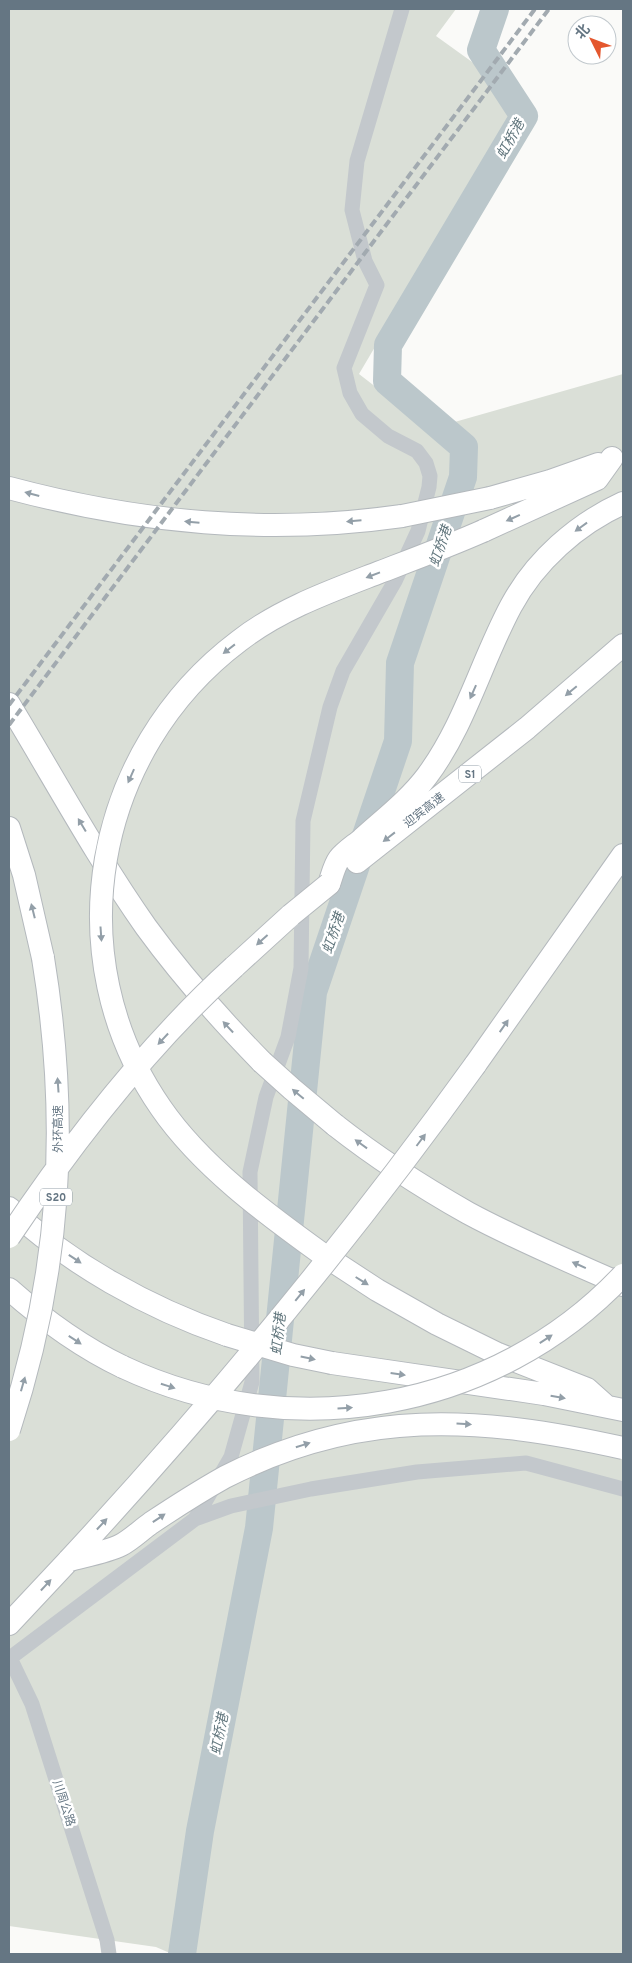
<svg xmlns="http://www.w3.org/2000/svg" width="632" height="1963" font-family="Overpass,'Noto Sans SC',sans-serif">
	<rect width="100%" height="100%" fill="#fafaf8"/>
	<path fill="#dadfd7" d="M 9,9 L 456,9 L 436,36 L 522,98 L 359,374 L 430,429 L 623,374 L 623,1954 L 172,1954 L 156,1947 L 9,1926 Z"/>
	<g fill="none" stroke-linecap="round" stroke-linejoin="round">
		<path stroke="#bbc7cb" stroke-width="28" d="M 182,1954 L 200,1831 L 259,1528 L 313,992 L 398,741 L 400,663 L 463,477 L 464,447 L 387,381 L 388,345 L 524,116 L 481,50 L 495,9"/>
		<g stroke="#b4b9bd" stroke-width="24">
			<path id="highway" d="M 9,488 C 140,523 268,535 402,516
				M 490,498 L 550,481 L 598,464
				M 483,531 L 597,479 L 612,458
				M 9,704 C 54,778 96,856 146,927 C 181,975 220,1019 262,1062
				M 9,828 L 24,875 L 43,958
				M 357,862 L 527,728 L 623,645
				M 329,884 C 332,876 334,866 339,859 C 344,852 355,845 362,839 C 384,819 409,800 427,776 C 465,725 481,662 511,606 C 535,561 577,524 623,503
				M 234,967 L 291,915
				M 475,1065 L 623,855
				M 335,1125 C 377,1158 422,1187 468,1213 C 518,1240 571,1262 623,1285
				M 9,1208 C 70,1264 148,1308 227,1335
				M 322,1254 L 377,1290 L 437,1324 L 498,1354 L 587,1389 L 606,1406
				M 9,1289 C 44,1320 81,1347 123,1367
				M 332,1363 L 544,1394 L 623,1410
				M 9,1624 L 69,1560"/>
		</g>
		<path stroke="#c3c8cc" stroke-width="15" d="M 195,1519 L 231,1506 L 311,1489 L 417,1472 L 526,1463 L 623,1489
			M 9,1656 L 32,1704 L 107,1940 L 109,1954
			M 10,1658 L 195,1519 L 231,1457 L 252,1382 L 250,1172 L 266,1097 L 288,1037 L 301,968 L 303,821 L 330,707 L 343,671 L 395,581 L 418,531 L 429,487 L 430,476 L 426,463 L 417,451 L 388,436 L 362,414 L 350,393 L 344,368 L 377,285 L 365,261 L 352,210 L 357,161 L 402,9"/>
		<use href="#highway" stroke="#fff" stroke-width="22"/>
		<path stroke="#a2aab0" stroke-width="4" stroke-dasharray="8 4" stroke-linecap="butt" d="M 9,705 L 535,9
			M 9,725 L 549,9"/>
		<g stroke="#b4b9bd" stroke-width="24" stroke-linecap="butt">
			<path id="highway-bridge" d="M 402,516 L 490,498
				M 291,915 L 329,884
				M 262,1062 L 292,1089 L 335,1125
				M 9,1237 C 74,1140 147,1046 234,967
				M 322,1254 C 265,1213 201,1166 161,1108 C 56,957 93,751 239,641 C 280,609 331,591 380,572 C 414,559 449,546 483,531
				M 227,1335 L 293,1355 L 332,1363
				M 123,1367 C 291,1446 495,1411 623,1275
				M 9,1430 C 61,1272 70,1123 43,958
				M 69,1560 C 214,1403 350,1239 475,1065
				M 70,1560 C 85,1556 107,1552 121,1545 C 131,1540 141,1530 151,1523 C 175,1507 200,1491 225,1477 C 360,1408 479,1416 623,1448"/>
		</g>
		<use href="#highway-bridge" stroke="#fff" stroke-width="22"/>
	</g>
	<defs><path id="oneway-solid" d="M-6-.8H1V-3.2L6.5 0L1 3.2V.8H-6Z" transform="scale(1.25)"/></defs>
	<g fill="#939fa8">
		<use href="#oneway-solid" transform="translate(32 494) rotate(-165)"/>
		<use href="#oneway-solid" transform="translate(513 518) rotate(156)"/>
		<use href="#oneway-solid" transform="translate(354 521) rotate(175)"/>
		<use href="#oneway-solid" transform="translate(192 522) rotate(-175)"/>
		<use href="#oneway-solid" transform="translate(581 527) rotate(144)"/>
		<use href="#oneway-solid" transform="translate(373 575) rotate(159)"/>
		<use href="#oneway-solid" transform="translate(229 649) rotate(142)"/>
		<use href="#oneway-solid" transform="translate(571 691) rotate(140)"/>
		<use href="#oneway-solid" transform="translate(473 692) rotate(114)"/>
		<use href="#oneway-solid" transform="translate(131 776) rotate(114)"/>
		<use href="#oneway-solid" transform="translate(82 825) rotate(-121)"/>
		<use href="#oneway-solid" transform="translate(389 837) rotate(142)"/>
		<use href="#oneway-solid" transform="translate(33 911) rotate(-104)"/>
		<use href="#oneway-solid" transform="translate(101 934) rotate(86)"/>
		<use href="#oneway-solid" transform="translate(262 940) rotate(138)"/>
		<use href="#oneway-solid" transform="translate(504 1026) rotate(-55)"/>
		<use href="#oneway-solid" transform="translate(228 1027) rotate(-133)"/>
		<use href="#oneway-solid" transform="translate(163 1039) rotate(133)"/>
		<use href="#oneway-solid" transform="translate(58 1085) rotate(-94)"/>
		<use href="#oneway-solid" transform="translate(298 1094) rotate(-140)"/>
		<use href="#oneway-solid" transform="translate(421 1140) rotate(-53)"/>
		<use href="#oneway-solid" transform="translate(361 1144) rotate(-144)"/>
		<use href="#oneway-solid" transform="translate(75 1259) rotate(34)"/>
		<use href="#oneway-solid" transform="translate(579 1265) rotate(-156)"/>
		<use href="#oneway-solid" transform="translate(362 1281) rotate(32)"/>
		<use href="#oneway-solid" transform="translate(300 1295) rotate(-51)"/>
		<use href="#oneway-solid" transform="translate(546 1339) rotate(-33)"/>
		<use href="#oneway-solid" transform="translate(75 1340) rotate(33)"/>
		<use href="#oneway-solid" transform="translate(308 1358) rotate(12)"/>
		<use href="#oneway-solid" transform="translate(398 1374) rotate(8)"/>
		<use href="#oneway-solid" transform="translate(23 1384) rotate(-74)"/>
		<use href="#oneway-solid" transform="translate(168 1386) rotate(18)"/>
		<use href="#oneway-solid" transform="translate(558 1397) rotate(10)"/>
		<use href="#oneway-solid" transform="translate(345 1408) rotate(-4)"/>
		<use href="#oneway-solid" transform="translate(464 1424) rotate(3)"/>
		<use href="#oneway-solid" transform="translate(303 1445) rotate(-17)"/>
		<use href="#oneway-solid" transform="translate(159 1518) rotate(-34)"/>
		<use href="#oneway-solid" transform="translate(102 1524) rotate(-47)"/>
		<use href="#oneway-solid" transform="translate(46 1585) rotate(-47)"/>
	</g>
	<g text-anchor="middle" stroke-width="5" stroke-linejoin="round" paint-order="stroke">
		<g fill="#fff" stroke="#939fa8" stroke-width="1">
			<rect x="459" y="765.5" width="22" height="17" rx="4"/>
			<rect x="40" y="1188.5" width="32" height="17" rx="4"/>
		</g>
		<g font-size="11" font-weight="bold" fill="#657683">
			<text x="470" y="778">S1</text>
			<text x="56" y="1201">S20</text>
		</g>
		<g font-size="12" fill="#657683" stroke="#fff">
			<text transform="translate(424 810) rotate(-38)" y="4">迎宾高速</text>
			<text transform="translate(58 1129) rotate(-90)" y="4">外环高速</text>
			<text transform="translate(64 1803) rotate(72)" y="4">川周公路</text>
		</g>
		<g font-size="14" font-style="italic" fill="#60757c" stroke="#fff">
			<text transform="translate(510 139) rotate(-61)" y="5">虹桥港</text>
			<text transform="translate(440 546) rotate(-71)" y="5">虹桥港</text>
			<text transform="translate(333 933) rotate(-71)" y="5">虹桥港</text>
			<text transform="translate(278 1334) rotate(-84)" y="5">虹桥港</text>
			<text transform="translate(219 1734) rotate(-79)" y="5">虹桥港</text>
		</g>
	</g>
	<rect width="632" height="1963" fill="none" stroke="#657683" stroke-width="20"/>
	<g transform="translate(592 40) rotate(312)"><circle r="24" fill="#ffffff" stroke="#c1c8cd"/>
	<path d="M0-4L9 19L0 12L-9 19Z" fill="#e4572e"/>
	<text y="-8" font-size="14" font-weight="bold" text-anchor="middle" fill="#657683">北</text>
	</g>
</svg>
